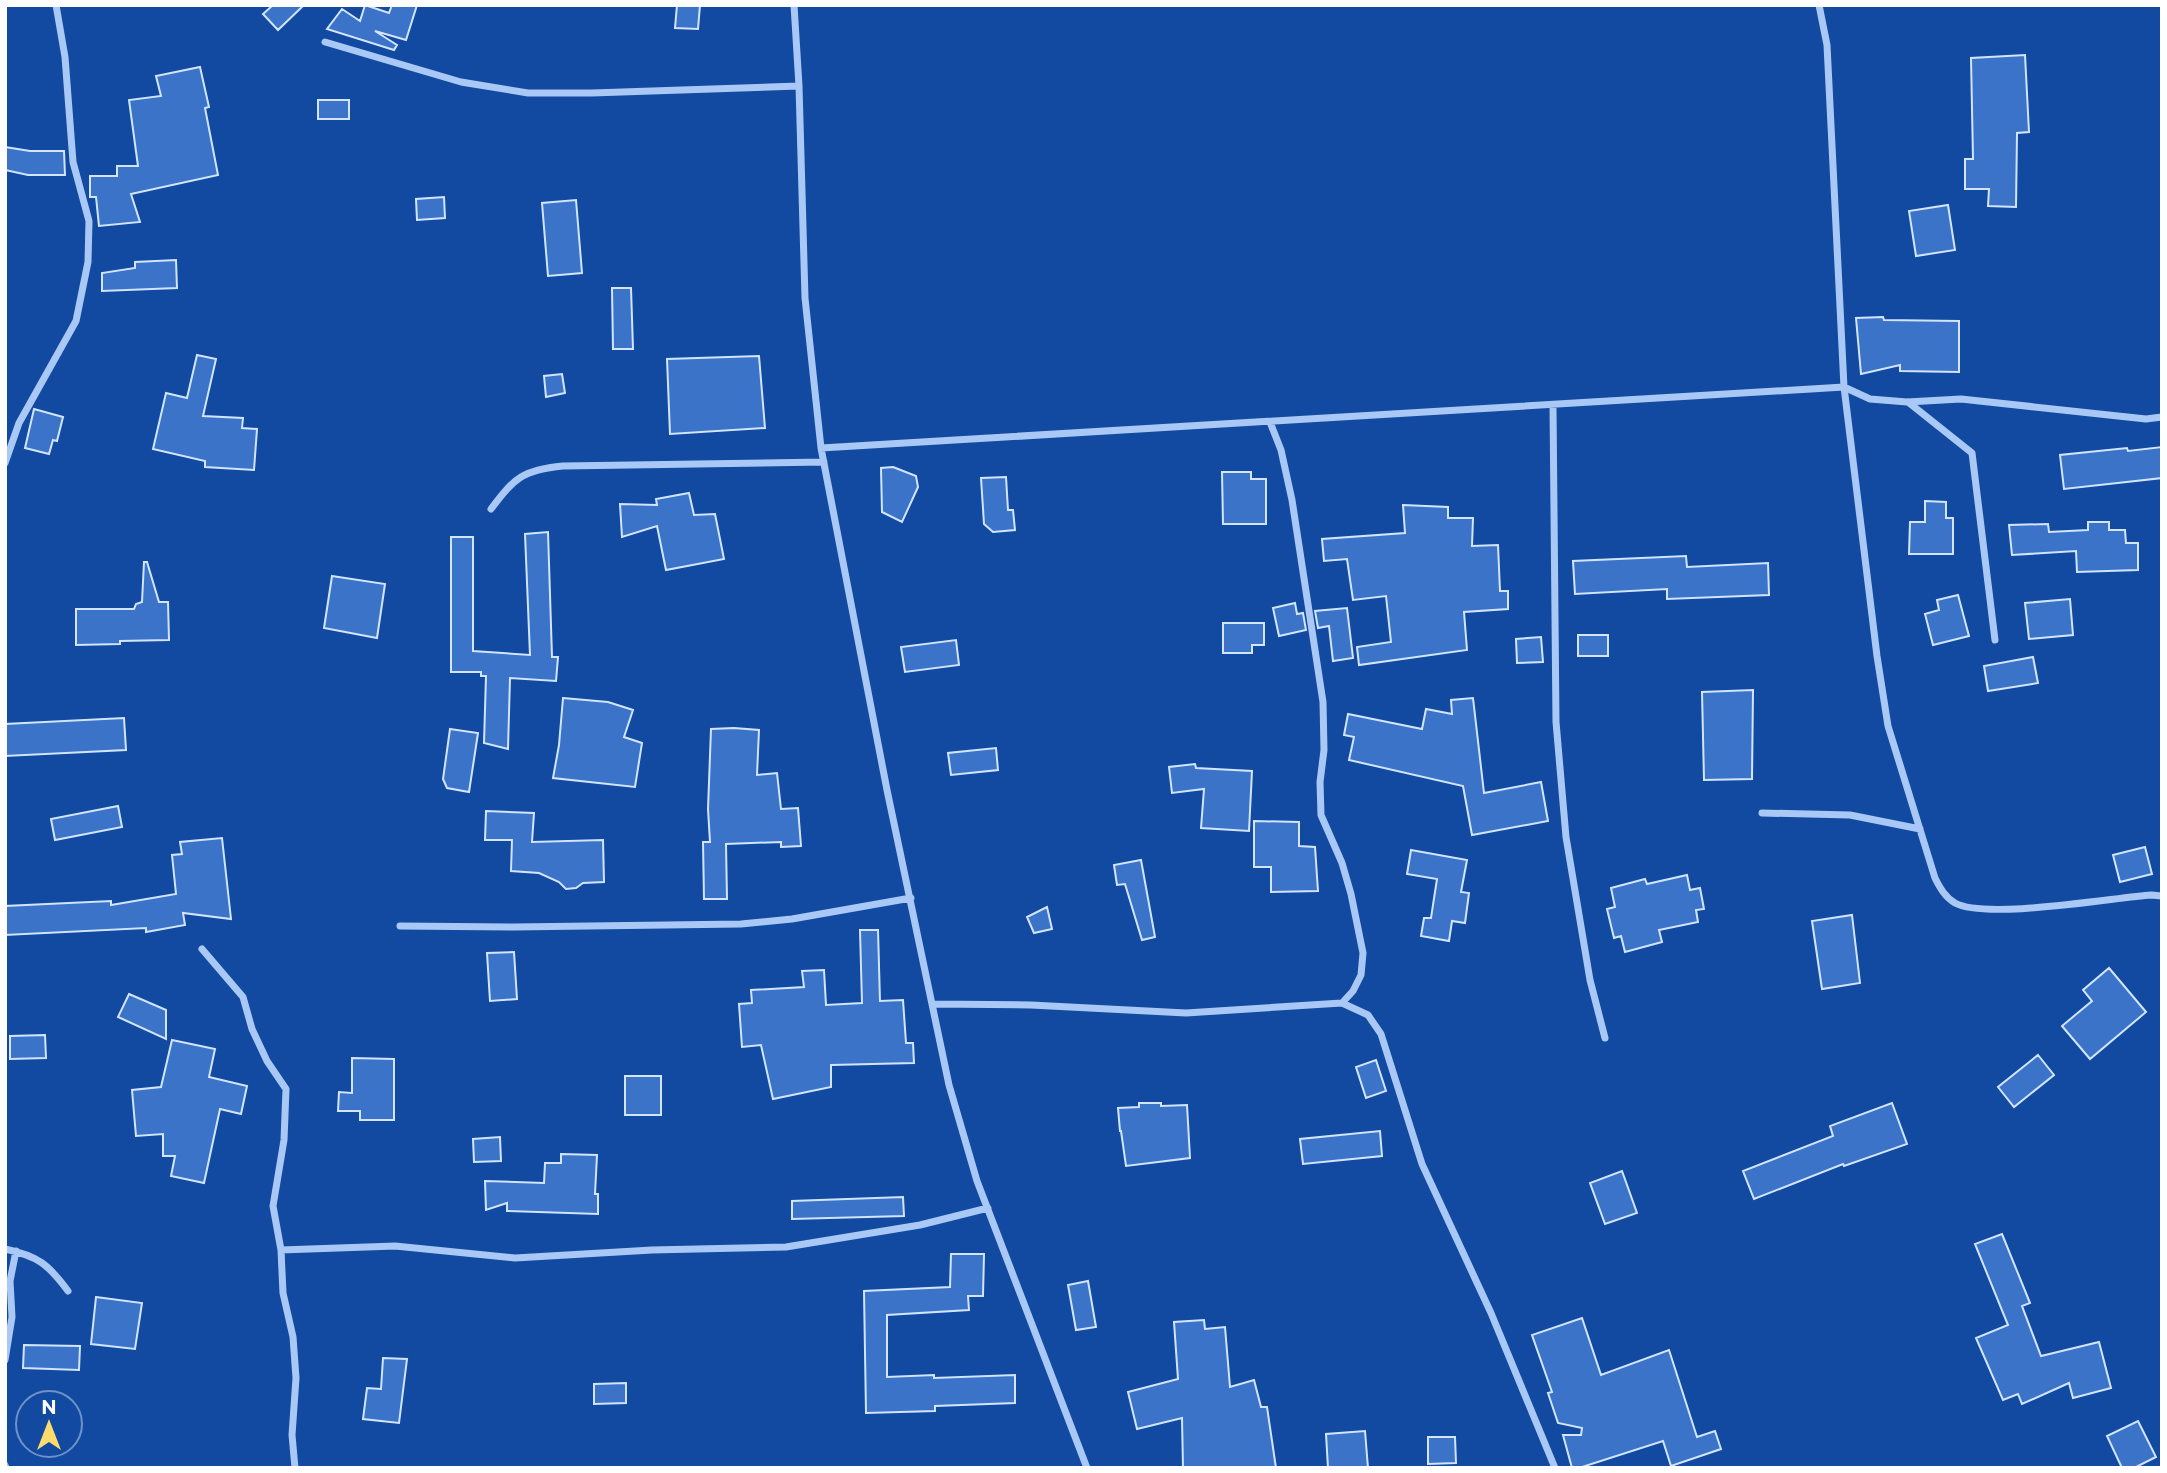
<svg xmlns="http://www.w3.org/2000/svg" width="2167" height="1473" font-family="Montserrat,sans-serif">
	<rect width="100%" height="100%" fill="#114aa0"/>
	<path fill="#3a73c7" stroke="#d2e4fe" stroke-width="2" d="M 273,5 L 304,5 L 278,30 L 263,14 Z
		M 365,5 L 389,13 L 392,5 L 417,5 L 406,40 L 375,31 L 397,45 L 394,50 L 327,29 L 342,9 L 360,21 Z
		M 677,5 L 700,5 L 698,29 L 675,28 Z
		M 2025,55 L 2029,132 L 2017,133 L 2016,207 L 1988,206 L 1989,189 L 1965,189 L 1965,159 L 1973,159 L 1971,58 Z
		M 200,67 L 209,107 L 205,108 L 218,175 L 131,194 L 140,222 L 99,226 L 96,197 L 90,197 L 90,176 L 117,176 L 117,166 L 138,166 L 129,100 L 161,96 L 156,76 Z
		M 318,100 L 349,100 L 349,119 L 318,119 Z
		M 5,147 L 30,151 L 64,151 L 65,175 L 28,175 L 5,170 Z
		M 444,197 L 445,218 L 417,220 L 416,199 Z
		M 576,200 L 582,273 L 548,276 L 542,203 Z
		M 1948,205 L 1955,250 L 1916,256 L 1909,211 Z
		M 176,260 L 177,288 L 102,291 L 102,273 L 135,268 L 135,262 Z
		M 612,288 L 631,288 L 633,349 L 613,349 Z
		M 1883,317 L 1884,320 L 1959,321 L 1959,372 L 1900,371 L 1900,365 L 1861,374 L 1856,318 Z
		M 197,355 L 216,359 L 203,416 L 243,418 L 242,428 L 257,429 L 254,470 L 205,467 L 205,461 L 153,449 L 166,393 L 187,398 Z
		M 759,356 L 765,428 L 670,434 L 667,359 Z
		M 562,374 L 565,393 L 546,397 L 544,376 Z
		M 34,409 L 63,417 L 57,441 L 53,440 L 49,454 L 25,448 Z
		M 2162,447 L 2162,478 L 2064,489 L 2060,455 L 2127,448 L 2128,451 Z
		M 893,467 L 916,476 L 918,487 L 902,522 L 882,512 L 881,468 Z
		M 1222,472 L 1251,472 L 1251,479 L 1266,479 L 1266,524 L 1223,524 Z
		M 1006,477 L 1008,510 L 1013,510 L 1015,530 L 993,532 L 984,524 L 981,478 Z
		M 689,493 L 694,515 L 715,514 L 724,559 L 666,570 L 657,526 L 622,537 L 620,504 L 657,505 L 656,499 Z
		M 1925,501 L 1946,502 L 1946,518 L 1953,518 L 1953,554 L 1909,554 L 1910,522 L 1925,522 Z
		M 1403,505 L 1448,507 L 1448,518 L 1473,518 L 1472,546 L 1498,545 L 1500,591 L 1508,591 L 1508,609 L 1464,612 L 1467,650 L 1359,665 L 1357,647 L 1391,642 L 1386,596 L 1353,600 L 1347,559 L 1324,561 L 1322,539 L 1405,533 Z
		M 2088,522 L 2109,522 L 2109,530 L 2125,530 L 2126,543 L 2138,543 L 2138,570 L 2077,572 L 2076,551 L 2012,555 L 2009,525 L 2048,524 L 2049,532 L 2088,530 Z
		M 548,532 L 552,657 L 558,657 L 556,681 L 510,678 L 508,749 L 484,743 L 486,676 L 481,676 L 481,672 L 451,672 L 451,537 L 473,537 L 473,651 L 530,655 L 525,534 Z
		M 1686,556 L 1687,567 L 1768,563 L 1769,595 L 1667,599 L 1667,589 L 1575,594 L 1573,561 Z
		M 144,562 L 147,562 L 159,602 L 168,602 L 169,640 L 120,641 L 120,644 L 76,645 L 76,609 L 134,609 L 136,604 L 142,602 Z
		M 332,576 L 385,584 L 377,638 L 324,628 Z
		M 1958,595 L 1969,636 L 1933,645 L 1925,614 L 1939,610 L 1937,600 Z
		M 2070,599 L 2073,635 L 2029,639 L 2025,603 Z
		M 1295,603 L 1297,614 L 1303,613 L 1306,630 L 1279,636 L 1273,608 Z
		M 1347,608 L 1353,658 L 1333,661 L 1329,626 L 1318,628 L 1315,611 Z
		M 1223,623 L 1264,623 L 1264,645 L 1252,645 L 1252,653 L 1223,653 Z
		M 1578,635 L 1608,635 L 1608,656 L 1578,656 Z
		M 1541,637 L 1543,662 L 1517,663 L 1516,639 Z
		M 956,640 L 959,665 L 905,672 L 901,647 Z
		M 2033,657 L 2038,683 L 1988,691 L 1984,666 Z
		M 1753,690 L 1752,779 L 1704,780 L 1702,692 Z
		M 563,698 L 608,702 L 633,710 L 624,737 L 642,743 L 635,787 L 553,778 L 559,745 Z
		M 1473,698 L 1484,793 L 1541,782 L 1548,821 L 1472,835 L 1463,786 L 1349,760 L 1354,737 L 1344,735 L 1348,714 L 1422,729 L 1426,709 L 1452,714 L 1451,700 Z
		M 124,718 L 126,750 L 5,756 L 5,724 Z
		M 734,728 L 759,730 L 757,775 L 777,773 L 781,809 L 798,808 L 801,846 L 781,847 L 781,842 L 726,844 L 727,899 L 704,899 L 703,842 L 710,842 L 708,809 L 711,729 Z
		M 450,729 L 478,733 L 469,792 L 447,788 L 443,779 Z
		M 996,748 L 998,770 L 951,775 L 948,753 Z
		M 1195,764 L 1196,768 L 1252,771 L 1249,831 L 1201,828 L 1204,789 L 1172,793 L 1169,767 Z
		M 118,806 L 122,827 L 55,840 L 51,819 Z
		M 486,811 L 534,813 L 532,842 L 603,840 L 604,882 L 583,883 L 576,888 L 566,889 L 559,882 L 539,873 L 511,871 L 512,840 L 485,840 Z
		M 1254,821 L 1299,822 L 1299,846 L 1315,847 L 1318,891 L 1271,892 L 1271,867 L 1254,867 Z
		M 222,838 L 231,919 L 183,913 L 185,925 L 146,932 L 146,928 L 5,935 L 5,906 L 111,901 L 111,905 L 176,894 L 172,855 L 182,854 L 180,842 Z
		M 2145,847 L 2152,874 L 2120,882 L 2113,855 Z
		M 1411,850 L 1467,860 L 1461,892 L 1469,893 L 1465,923 L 1452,921 L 1449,941 L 1421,936 L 1424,918 L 1431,918 L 1437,879 L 1407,874 Z
		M 1141,860 L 1155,937 L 1142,940 L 1125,884 L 1117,885 L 1114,865 Z
		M 1687,875 L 1690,890 L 1700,888 L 1704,909 L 1696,910 L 1698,922 L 1659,930 L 1662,942 L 1625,952 L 1621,936 L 1614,938 L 1607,909 L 1615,907 L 1611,888 L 1645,879 L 1647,884 Z
		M 1047,907 L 1052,929 L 1034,933 L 1027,917 Z
		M 1852,915 L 1860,983 L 1822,989 L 1812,921 Z
		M 860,930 L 878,930 L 880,1001 L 903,1000 L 906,1043 L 913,1043 L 914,1063 L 831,1065 L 831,1087 L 773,1099 L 761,1045 L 742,1047 L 739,1004 L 752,1003 L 751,990 L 804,987 L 802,971 L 824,970 L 826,1005 L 862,1003 Z
		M 514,952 L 517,999 L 490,1001 L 487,953 Z
		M 2109,968 L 2146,1012 L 2090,1059 L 2062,1026 L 2092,1001 L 2083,990 Z
		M 129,994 L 166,1010 L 166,1039 L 118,1017 Z
		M 45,1035 L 46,1058 L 10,1059 L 10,1036 Z
		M 172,1040 L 215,1049 L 209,1077 L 247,1086 L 241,1114 L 220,1109 L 204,1183 L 171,1176 L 175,1156 L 163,1156 L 163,1134 L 136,1136 L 132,1090 L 161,1087 Z
		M 2038,1055 L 2054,1075 L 2014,1107 L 1998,1087 Z
		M 352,1058 L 394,1059 L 394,1120 L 360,1120 L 360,1111 L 338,1111 L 339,1092 L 352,1093 Z
		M 1376,1060 L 1386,1091 L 1366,1098 L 1356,1067 Z
		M 625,1076 L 661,1076 L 661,1115 L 625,1115 Z
		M 1139,1103 L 1161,1103 L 1161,1106 L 1187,1105 L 1190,1158 L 1126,1166 L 1121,1131 L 1120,1131 L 1118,1108 L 1139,1107 Z
		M 1892,1103 L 1907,1144 L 1844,1166 L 1843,1164 L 1754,1199 L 1743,1171 L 1833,1136 L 1830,1126 Z
		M 1380,1131 L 1382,1156 L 1303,1164 L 1300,1139 Z
		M 500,1137 L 501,1161 L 474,1162 L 473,1139 Z
		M 561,1154 L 597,1155 L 595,1194 L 598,1194 L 598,1214 L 507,1211 L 507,1203 L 486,1210 L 485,1181 L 544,1183 L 545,1163 L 561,1163 Z
		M 1622,1171 L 1637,1213 L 1605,1224 L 1590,1183 Z
		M 903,1197 L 904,1216 L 792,1219 L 792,1201 Z
		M 2002,1234 L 2030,1303 L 2022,1306 L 2041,1356 L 2099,1342 L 2111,1388 L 2073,1398 L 2069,1383 L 2022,1404 L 2018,1394 L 2003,1400 L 1976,1338 L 2008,1325 L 1975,1244 Z
		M 951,1254 L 984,1254 L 983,1296 L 968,1296 L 969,1310 L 887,1315 L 887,1377 L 934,1375 L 934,1378 L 1015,1375 L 1015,1403 L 935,1406 L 935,1411 L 866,1413 L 864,1291 L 950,1287 Z
		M 1088,1281 L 1096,1327 L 1076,1330 L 1068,1285 Z
		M 96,1297 L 142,1303 L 135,1349 L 91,1344 Z
		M 1582,1318 L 1601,1375 L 1669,1350 L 1697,1437 L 1715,1431 L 1721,1449 L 1671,1466 L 1663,1441 L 1579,1468 L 1572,1468 L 1563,1435 L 1581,1435 L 1582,1428 L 1558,1423 L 1548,1393 L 1552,1392 L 1532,1335 Z
		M 1204,1320 L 1205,1329 L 1225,1327 L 1230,1387 L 1254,1380 L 1261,1407 L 1267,1407 L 1276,1468 L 1183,1468 L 1182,1418 L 1137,1429 L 1128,1392 L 1178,1379 L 1174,1322 Z
		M 24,1345 L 80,1346 L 79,1370 L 23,1368 Z
		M 383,1358 L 407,1359 L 399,1423 L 363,1419 L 367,1388 L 381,1389 Z
		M 626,1383 L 626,1403 L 594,1404 L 594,1384 Z
		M 2138,1421 L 2156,1457 L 2134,1468 L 2122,1468 L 2107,1436 Z
		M 1365,1431 L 1368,1468 L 1328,1468 L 1326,1434 Z
		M 1428,1437 L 1455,1437 L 1456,1463 L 1428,1464 Z"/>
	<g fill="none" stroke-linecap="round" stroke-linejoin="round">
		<path stroke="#a9c8f5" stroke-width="7" d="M 794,5 L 799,86 L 805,298 L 821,448 L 887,790 L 949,1085 L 977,1181 L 1087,1468
			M 1819,5 L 1827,45 L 1844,387 L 1877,656 L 1888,726 L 1935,878 C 1940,888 1945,897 1955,903 C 1986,920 2111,898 2151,895 L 2162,896
			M 325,42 L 461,82 L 528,93 L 592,93 L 799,86
			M 1908,402 L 1972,453 L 1995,640
			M 1553,405 L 1556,722 L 1566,837 L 1590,980 L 1605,1038
			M 1270,422 L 1281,450 L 1292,500 L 1323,702 L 1324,750 L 1320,782 L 1321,815 L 1342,863 L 1351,894 L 1363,953 L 1361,975 L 1353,991 L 1342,1003
			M 821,448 L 1844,387 L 1870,399 L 1907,402 L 1961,399 L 2146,419 L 2162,417
			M 5,463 L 19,423 L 76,321 L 88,262 L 89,221 L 73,162 L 65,57 L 56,5
			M 491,509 C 515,477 523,470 563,466 L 824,462
			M 1762,813 L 1850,815 L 1920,829
			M 400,926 L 514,927 L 741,924 L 792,919 L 911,898
			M 202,949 L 243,997 L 252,1029 L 267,1061 L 286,1089 L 284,1140 L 273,1206 L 281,1250 L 395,1246 L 515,1258 L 652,1250 L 786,1247 L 920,1225 L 988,1208
			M 932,1004 L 1031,1005 L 1186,1013 L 1342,1003 L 1368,1015 L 1381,1034 L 1422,1164 L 1491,1313 L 1555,1468
			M 5,1249 C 38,1256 48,1264 68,1291
			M 281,1250 L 283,1293 L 293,1337 L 296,1378 L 292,1435 L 295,1468
			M 5,1360 L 12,1317 L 10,1281 L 16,1251
			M 5,1465 L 6,1468"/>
	</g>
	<rect width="2167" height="1473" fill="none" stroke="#ffffff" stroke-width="14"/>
	<g transform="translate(49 1424)"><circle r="33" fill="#114aa0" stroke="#7092c6" stroke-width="2"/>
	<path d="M0-5L12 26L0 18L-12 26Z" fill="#ffdb6d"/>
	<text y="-10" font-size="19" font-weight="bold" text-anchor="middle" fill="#ffffff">N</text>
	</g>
</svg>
